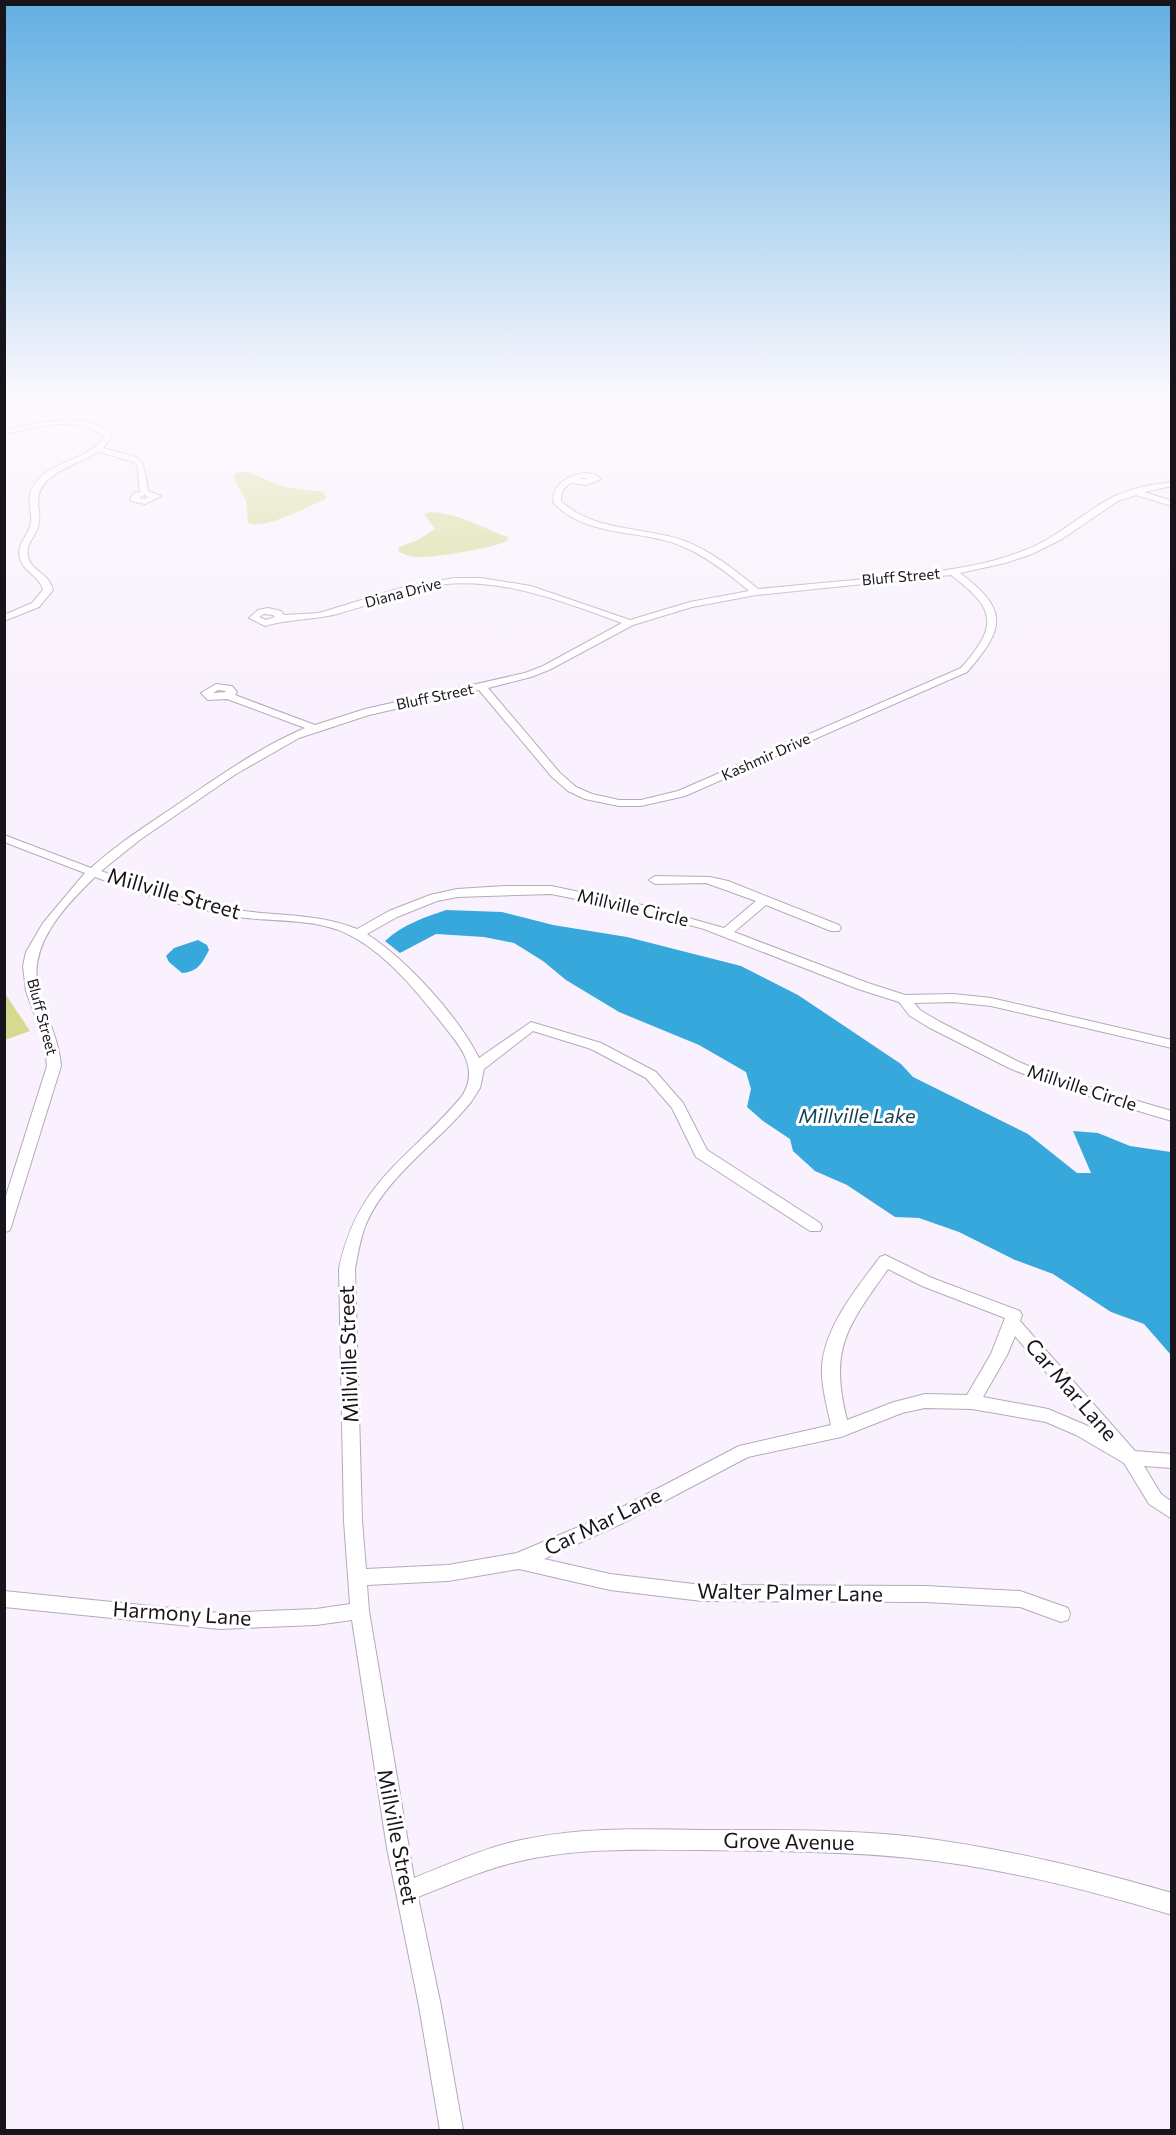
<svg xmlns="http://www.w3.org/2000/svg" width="1176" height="2135" font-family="Commissioner,sans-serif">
	<rect width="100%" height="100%" fill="#f9f1fd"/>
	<path fill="#d6d990" d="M 239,472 L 247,472 L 285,487 L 323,492 L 326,496 L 325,499 C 309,506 262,531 248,523 L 246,500 L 235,481 L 234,474 Z
		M 430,512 C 455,512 484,528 507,537 L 508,540 C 497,548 431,558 416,557 C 410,557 404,554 398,551 L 399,547 L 418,540 L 435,529 L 424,514 Z
		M 4,992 L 30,1031 L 5,1040 L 4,1040 Z"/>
	<path fill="#36a8dc" d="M 446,910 L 502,912 L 553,925 L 627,937 L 741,966 L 798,995 L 901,1064 L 913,1077 L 1028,1134 L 1077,1173 L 1091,1173 L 1073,1131 L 1098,1133 L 1130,1146 L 1171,1152 L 1171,1355 L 1144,1324 L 1111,1312 L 1053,1274 L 1015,1260 L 959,1232 L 919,1218 L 895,1217 L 847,1185 L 815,1171 L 793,1151 L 790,1139 L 763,1121 L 747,1107 L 751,1089 L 746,1072 L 699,1045 L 619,1012 L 566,980 L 543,961 L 514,943 L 484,937 L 436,934 L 400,953 L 385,941 C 404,924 423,918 446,910 Z
		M 198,940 L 207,945 L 209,950 C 202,963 198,972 182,973 L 169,962 L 166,956 L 174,948 Z"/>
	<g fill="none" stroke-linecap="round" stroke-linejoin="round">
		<g stroke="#b6a9bc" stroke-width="2">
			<path id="minor" d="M 122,395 L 130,395 L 129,397 L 149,395 L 142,401 L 121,401 Z
				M 76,420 C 91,422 102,424 112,437 L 103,448 C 140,459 143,450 148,491 L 161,496 L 145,504 L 131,501 L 130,499 L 134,493 L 140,492 L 137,465 L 134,462 L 99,452 C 80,463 45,472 39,494 C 36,505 42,516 38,527 C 35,537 25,545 28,557 C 32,572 49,573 53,590 L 39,607 L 4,621 L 4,615 L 32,603 L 43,590 C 40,576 23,572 20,558 C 16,544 29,535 31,523 C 32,514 28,505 30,495 C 38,461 88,463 104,437 C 82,412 33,429 4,434 L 4,430 L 44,422 ZM 144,495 L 149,497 L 144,499 L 139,498 Z
				M 584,473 L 594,474 L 601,479 L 586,485 L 571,483 C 563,488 561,493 561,501 C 593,531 640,527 679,539 C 709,549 735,570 758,589 C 801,585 843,581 886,577 C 933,572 981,568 1025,550 C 1057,538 1081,514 1111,498 C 1130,488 1150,485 1172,482 L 1172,486 L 1144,492 L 1172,501 L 1172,506 L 1136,495 L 1118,501 L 1062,539 L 1032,554 L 1005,563 L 960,573 C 1008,609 1006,628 967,672 L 685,796 L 641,806 L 619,806 L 585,799 L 568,791 L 552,777 L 479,690 L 369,715 L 299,738 L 236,774 L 141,839 L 101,871 C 147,887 195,904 244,911 C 282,916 321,914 357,929 L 389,911 L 430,895 L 457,889 L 505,886 L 551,886 L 642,905 L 724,928 L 756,901 L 706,883 L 655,884 L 649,880 L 655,876 L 710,877 L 728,881 L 839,925 L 841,928 L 839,931 L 831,931 L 766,905 L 734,932 L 868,983 L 905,995 L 953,994 L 991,998 L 1172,1040 L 1172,1048 L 991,1006 L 953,1002 L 914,1003 L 920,1010 L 940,1022 L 1019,1062 L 1058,1078 L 1172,1111 L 1172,1121 L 1048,1084 L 1009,1068 L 930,1028 L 910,1016 L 899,1002 L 858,989 L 704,929 L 641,912 L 551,894 L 457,897 L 437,901 L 397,917 L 367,934 C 408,961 457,1015 479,1058 L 531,1022 L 601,1043 L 656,1072 L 683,1103 L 707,1150 L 820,1223 L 822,1227 L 820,1231 L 810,1231 L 696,1157 L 672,1108 L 646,1078 L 591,1049 L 533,1031 L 484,1069 L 480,1088 L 471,1102 C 438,1143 387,1175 366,1224 C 360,1239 358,1254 355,1269 L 362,1521 L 366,1569 L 448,1565 L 517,1553 L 609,1514 L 739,1446 L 831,1425 C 827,1406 821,1386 822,1366 C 825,1326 857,1288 880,1257 L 885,1255 L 932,1278 L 1020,1311 L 1022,1315 L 1020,1321 L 1135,1451 L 1172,1454 L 1172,1468 L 1144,1466 L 1161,1494 L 1172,1502 L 1172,1519 L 1149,1504 L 1124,1463 L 1076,1435 L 1046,1422 L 972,1409 L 925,1408 L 902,1413 L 841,1437 L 748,1457 L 621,1524 L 544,1559 L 610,1574 L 702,1585 L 925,1586 L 1020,1591 L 1068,1608 L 1070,1614 L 1068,1620 L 1061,1622 L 1020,1607 L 925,1602 L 702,1601 L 610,1590 L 519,1569 L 448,1581 L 367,1585 L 369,1611 L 414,1878 C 449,1864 484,1848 521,1840 C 580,1827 641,1829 701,1830 C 772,1830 844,1829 915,1837 C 1002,1848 1087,1868 1172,1893 L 1172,1915 C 1086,1889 999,1867 910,1858 C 841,1851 771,1851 701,1850 C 641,1850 579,1847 520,1861 C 485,1869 451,1884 418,1897 L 441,2006 L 463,2130 L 440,2130 L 419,2006 L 387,1848 L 352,1620 L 316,1625 L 220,1629 L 4,1607 L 4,1591 L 220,1613 L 316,1609 L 350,1604 L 344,1521 L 339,1269 C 357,1180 410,1159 462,1096 C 478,1071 464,1051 448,1031 C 422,998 392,959 355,938 C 319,916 271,923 231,916 C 185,907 139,893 95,877 C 65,906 26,946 39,991 C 46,1017 59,1039 61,1066 L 11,1227 L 9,1231 L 4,1232 L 4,1202 L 47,1066 L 44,1040 L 26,991 L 23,966 L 26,952 L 43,923 L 85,873 L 4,842 L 4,835 L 91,868 C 119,842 151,823 181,802 C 221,775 260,747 305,728 L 227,699 L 208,700 L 201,693 L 216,684 L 232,686 L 237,692 L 235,695 L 315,725 L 365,709 L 525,673 L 543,666 L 622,623 C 558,600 493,573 424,587 C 394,593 366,607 337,614 C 313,620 288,619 265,626 L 249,618 L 258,610 L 268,608 L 281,611 L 284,615 L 319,613 L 404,587 L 454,578 L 481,578 L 531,586 L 630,620 L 690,602 L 749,591 C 727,572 702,553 674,543 C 635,530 583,536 553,502 C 553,484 567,476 584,473 ZM 584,478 L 590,479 L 577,479 ZM 951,575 C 996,609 999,625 961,668 L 678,791 L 641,800 L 619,800 L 592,794 L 576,787 L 560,773 L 488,688 L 531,677 L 549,670 L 633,625 L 692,607 L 756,595 ZM 264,614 L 273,615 L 275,617 L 266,620 L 259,617 ZM 218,690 L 225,691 L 226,692 L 213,693 ZM 888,1269 L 922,1286 L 1005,1318 L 991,1354 L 967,1395 L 925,1394 L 894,1402 L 847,1420 C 829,1348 847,1327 888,1269 ZM 1015,1336 L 1095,1429 L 1048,1409 L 983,1397 L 1007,1355 Z"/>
		</g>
		<use href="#minor" fill="#fff" fill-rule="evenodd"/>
	</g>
	<linearGradient id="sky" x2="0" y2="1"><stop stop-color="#61afe3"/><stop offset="0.57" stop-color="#fcf9fe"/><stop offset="1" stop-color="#fcf9fe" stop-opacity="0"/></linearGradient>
	<rect width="1176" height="694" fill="url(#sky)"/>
	<g text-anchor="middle" stroke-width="6" stroke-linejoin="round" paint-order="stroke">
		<g font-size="15" fill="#18141b" stroke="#fff">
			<text transform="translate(901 577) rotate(-5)" y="5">Bluff Street</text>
			<text transform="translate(403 593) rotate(-15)" y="5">Diana Drive</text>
			<text transform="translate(435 697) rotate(-12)" y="5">Bluff Street</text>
			<text transform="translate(766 757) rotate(-24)" y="5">Kashmir Drive</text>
			<text transform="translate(42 1017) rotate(75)" y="5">Bluff Street</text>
		</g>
		<g font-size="18" fill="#18141b" stroke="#fff">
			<text transform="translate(633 908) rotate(13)" y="6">Millville Circle</text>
			<text transform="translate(1082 1088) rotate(18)" y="6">Millville Circle</text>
		</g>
		<g font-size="20" font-style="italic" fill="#103f55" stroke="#fff">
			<text x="857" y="1123">Millville Lake</text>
		</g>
		<g font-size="21" fill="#18141b" stroke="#fff">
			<text transform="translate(174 894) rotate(16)" y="7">Millville Street</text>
			<text transform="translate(349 1354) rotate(-92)" y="7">Millville Street</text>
			<text transform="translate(1071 1390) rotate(49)" y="7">Car Mar Lane</text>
			<text transform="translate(603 1522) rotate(-26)" y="7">Car Mar Lane</text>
			<text transform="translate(790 1593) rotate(1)" y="7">Walter Palmer Lane</text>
			<text transform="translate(182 1614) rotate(4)" y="7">Harmony Lane</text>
			<text transform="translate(397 1837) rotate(79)" y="7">Millville Street</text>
			<text transform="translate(789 1842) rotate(1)" y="7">Grove Avenue</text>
		</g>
	</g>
	<rect width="1176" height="2135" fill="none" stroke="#18141b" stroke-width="12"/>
</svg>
